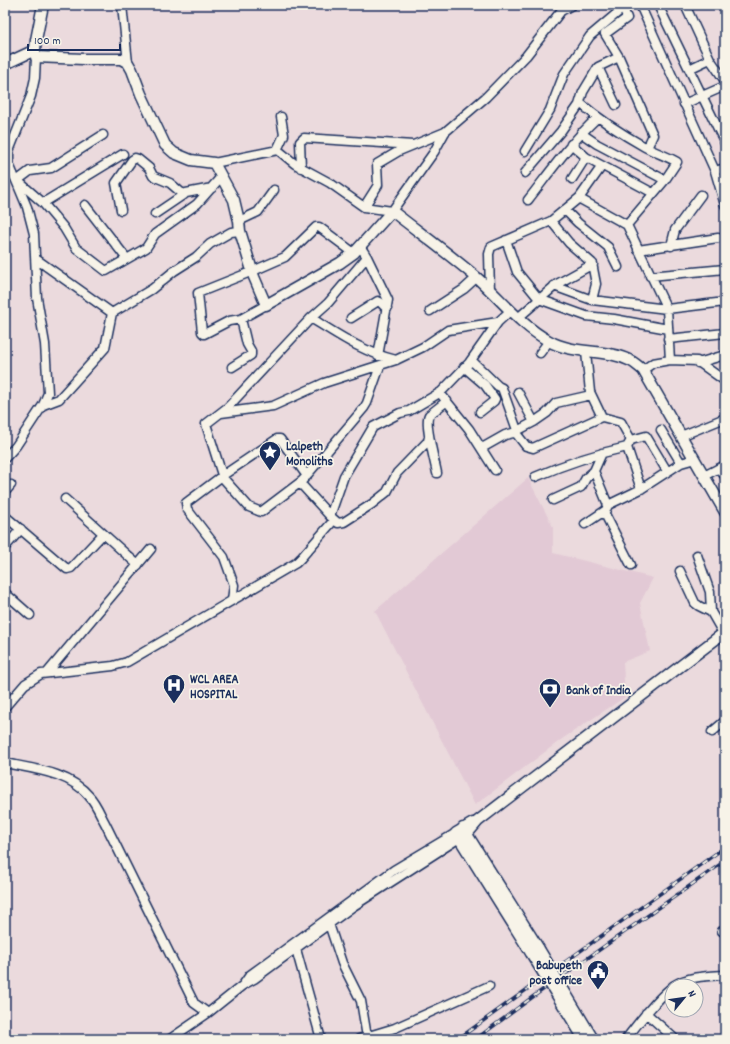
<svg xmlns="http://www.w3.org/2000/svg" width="730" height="1044" font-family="Dekko,sans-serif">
	<rect width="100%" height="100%" fill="#ebdadd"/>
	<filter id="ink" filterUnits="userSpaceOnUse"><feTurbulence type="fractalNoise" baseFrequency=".025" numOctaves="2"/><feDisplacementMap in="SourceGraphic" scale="8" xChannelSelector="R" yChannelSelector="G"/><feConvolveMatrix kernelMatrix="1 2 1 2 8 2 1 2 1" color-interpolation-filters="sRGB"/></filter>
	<g filter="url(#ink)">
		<path fill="#e2c9d5" d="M 528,478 L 553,527 L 553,553 L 653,578 L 640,603 L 650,651 L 623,662 L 625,697 L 562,739 L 475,805 L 375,611 Z"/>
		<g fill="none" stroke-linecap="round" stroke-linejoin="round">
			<g stroke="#1b2f5e" stroke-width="11">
				<path id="minor" d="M 122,5 L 128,63
					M 640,5 L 715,171 L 725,205
					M 658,5 L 725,143
					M 685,5 L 710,59 L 725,81
					M 623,8 L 627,18 L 605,34 L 619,57 L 653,135 L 647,148
					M 598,67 L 616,105
					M 689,69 L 710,59
					M 580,103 C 600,120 622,134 645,147 C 656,153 667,156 677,162 L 665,180 L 627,225 L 667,309 L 670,360
					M 684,104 L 725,86
					M 581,133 L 597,144 L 665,180
					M 571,144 L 586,157 L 653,193
					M 277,150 L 284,135 L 281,117
					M 525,151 L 550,110 L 564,74 L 590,36 L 622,9 L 623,5
					M 214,163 L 278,150 L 295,164 L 330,183 L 364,207 L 392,211 L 434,152 L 445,132 L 486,97 L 526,56 L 561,11 L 572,5
					M 602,166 L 580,197 L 580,199 L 627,225
					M 301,168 L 300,142 L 304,138 L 413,145
					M 715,171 L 725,168
					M 525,173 L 561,131 L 579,105 L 583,92 L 598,67 L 619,57
					M 572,179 L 586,157
					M 18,180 L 30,171 L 51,168 L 103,135
					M 18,181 L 43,203 L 64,228 L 76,248 L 106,271 L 146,248 L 155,234 L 197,204 L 221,177
					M 528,200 C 550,172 571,142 597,118
					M 43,203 L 123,154
					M 85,205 L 127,259
					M 364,207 L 378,185 L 377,164 L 399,151 L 445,132
					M 121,210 L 116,183 L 132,160 L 135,158 L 138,159 L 149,168 L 153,176 L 170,183 L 184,195
					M 565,210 L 578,223 L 608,247 L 618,267
					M 155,214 L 186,193 L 212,188
					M 239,221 L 258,212 L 274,190
					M 551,221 L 569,243 L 592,263 L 596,284 L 592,300
					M 506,240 L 517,272 L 539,299 L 586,316 L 614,319 L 668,329
					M 360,246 L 367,257 L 328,303 L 311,318 L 228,407 L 206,424 L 223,478 L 249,507 L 261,512 L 302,481 L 364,408 L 367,403 L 380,366
					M 671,246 L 675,230 L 701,195
					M 638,250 L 718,238
					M 367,257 L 388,300 L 378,356
					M 36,259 L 112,313 L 105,348 L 59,399 L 43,405
					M 650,276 L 725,269
					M 554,286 L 592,300 L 667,309 L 725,302
					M 490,291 L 489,254 L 491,247 L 551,221 L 579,198
					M 266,305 L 241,319 L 229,321 L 204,334 L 202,332 L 198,293 L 253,271 L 285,257 L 316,227 L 319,227 L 354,253
					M 430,311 L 464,289 L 476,278
					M 112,313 L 152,289 L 174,271 L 196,257 L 210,244 L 231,232 L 240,231
					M 311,318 C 340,336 363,352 396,360
					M 351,318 L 378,301 L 380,302 L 387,309
					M 518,318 L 557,284 L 593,264
					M 668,339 L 725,333
					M 586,352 L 590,392 L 602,417
					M 540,353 L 549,341
					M 471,360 L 498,386 L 502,388 L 517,430
					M 698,363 L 725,355
					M 232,367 L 251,355 L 251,351 L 247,344 L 241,319
					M 464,367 L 485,385 L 495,399 L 494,401 L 480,412
					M 643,370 L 653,363 L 670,360 L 697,361 L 725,381
					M 518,392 L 534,422
					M 440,393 L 469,429 L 495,470
					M 221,413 L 273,406 L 324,383 L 396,360 L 423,347 L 448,330 L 498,322 L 510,311
					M 661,430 L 681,463
					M 515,432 L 526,446 L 533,448 L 599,418 L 602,417 L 621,422 L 631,440 L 627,447 L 641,489
					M 681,436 L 725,418
					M 631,440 L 646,436 L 667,471
					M 482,448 L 505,435 L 513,433 L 534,422 L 547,413 L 556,403 L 591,395
					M 5,458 L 16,446 L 43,405 L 48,393 L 45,344 L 37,298 L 34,234 L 27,207 L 9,164 L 9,151 L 31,96 L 35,78 L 36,57
					M 719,469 L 725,476
					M 437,473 C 435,462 424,423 429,415 L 447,401
					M 704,476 L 725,465
					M 535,477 C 565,464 595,454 627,447
					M 300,483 L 330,516 L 338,523 L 344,522 L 372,504 L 387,492 L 397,473 L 428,441 L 429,437
					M 5,492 L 11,485
					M 65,499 L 138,565
					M 553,500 L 581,487 L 586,478 L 594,471 L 602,453
					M 608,505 L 641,489 L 681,463 L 695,459
					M 604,512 L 631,565
					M 5,516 L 67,569 L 71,568 L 103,534
					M 330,516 L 344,476 L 373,427 L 400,413 L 409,411 L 441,392 L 469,363 L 498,322
					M 585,524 L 606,510 L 608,505 L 594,471
					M 5,547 L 21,529
					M 697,555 L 710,592 L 711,612 L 723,633
					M 680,571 L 695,603 L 699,606 L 711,612
					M 5,593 L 30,615
					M 232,600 L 234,585 L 224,557 L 187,509 L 186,503 L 222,476 L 277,439 L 280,439 L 307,476
					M 47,673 L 151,549
					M 5,707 L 25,684 L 41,674 L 113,666 L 127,662 L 296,563 L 301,558 L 334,520
					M 712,732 L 725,721
					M 5,763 C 34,769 69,772 89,796 C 96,803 100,814 105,823 L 194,1003 L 208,1013 L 243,985 L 254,979 L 352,907 L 464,835
					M 329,924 L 342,963 L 361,1001 L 367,1037
					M 722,931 L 725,930
					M 296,949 L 321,1039
					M 243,985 L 250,975 L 394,870 L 456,833
					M 673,986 C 689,976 707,976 725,975
					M 646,1013 L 675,1039
					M 170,1039 L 208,1013
					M 359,1039 L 395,1028 L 489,986
					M 626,1039 C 640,1021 654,1002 672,987"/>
			</g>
			<g stroke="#1b2f5e" stroke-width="13">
				<path id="major" d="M 35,50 L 36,57 L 83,59 L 121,59 L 128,63 L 132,70 L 141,94 L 165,145 L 174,153 L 191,160 L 214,163 L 234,200 L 239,221 L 240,231 L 254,277 L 266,305 L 340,263 L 354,253 L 392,211 C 420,233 449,254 476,277 C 500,298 520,325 549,341 C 574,355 605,348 631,361 C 635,363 639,367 643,370 L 725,512
					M 5,64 L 35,50 L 36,40 L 43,5
					M 473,823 L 456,833 L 531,953
					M 463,828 L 539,949
					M 467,834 L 478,821 L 725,632"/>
			</g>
			<use href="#minor" stroke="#f7f3e8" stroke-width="8"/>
			<use href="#major" stroke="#f7f3e8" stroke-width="10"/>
			<g stroke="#1b2f5e" stroke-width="3.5">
				<path id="rail" d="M 458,1039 L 725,847
					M 476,1039 L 534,996 L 725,861"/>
			</g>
			<use href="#rail" stroke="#f7f3e8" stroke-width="2" stroke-dasharray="6" stroke-linecap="butt"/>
			<g stroke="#1b2f5e" stroke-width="13" stroke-linecap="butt">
				<path id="major-bridge" d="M 539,949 L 593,1039
					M 531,953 L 584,1039"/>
			</g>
			<use href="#major-bridge" stroke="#f7f3e8" stroke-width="10"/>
		</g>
	</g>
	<defs>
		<g id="sight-pin" transform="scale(1.15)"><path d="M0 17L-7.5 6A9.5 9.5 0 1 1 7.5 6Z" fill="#1b2f5e" stroke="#f7f3e8"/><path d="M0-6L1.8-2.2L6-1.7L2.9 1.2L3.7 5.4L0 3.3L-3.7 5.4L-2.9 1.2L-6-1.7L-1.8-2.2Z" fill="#fff"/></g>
		<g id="hospital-pin" transform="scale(1.15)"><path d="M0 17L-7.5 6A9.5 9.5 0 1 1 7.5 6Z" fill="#1b2f5e" stroke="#f7f3e8"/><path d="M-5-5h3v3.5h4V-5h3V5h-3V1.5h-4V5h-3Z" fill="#fff"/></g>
		<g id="bank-pin" transform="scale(1.15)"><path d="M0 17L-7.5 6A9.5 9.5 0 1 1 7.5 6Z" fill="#1b2f5e" stroke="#f7f3e8"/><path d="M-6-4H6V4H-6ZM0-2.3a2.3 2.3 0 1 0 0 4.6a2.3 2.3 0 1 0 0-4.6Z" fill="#fff"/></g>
		<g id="civic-pin" transform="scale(1.15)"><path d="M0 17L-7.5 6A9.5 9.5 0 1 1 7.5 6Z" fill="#1b2f5e" stroke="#f7f3e8"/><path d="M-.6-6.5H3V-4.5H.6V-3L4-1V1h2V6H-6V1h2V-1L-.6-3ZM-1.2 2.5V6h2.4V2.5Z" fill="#fff"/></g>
	</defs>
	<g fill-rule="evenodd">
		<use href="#sight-pin" x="270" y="452"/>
		<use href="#hospital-pin" x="174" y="685"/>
		<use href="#bank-pin" x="550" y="689"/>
		<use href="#civic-pin" x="598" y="971"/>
	</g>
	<g text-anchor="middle" stroke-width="3.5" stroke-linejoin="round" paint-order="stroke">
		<g font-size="13" font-weight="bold" fill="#1b2f5e" stroke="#f7f3e8" text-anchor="start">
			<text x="286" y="450">Lalpeth<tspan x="286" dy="15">Monoliths</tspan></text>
			<text x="190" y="683">WCL AREA<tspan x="190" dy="15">HOSPITAL</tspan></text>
			<text x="566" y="694">Bank of India</text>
			<text x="582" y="969" text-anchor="end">Babupeth<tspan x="582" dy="15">post office</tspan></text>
		</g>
	</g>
	<rect width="730" height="1044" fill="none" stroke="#f7f3e8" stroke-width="20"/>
	<rect x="10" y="10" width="710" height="1024" fill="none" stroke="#1b2f5e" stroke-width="1.5" filter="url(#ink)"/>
	<g transform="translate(684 998) rotate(61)"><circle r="19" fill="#f7f3e8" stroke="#9fa5b1"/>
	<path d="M0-3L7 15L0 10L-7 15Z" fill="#1b2f5e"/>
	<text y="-6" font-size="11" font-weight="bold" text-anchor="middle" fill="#1b2f5e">N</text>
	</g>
	<path d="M28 44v6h92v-6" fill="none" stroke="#1b2f5e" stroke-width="2"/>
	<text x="34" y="44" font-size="12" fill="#1b2f5e" stroke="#f7f3e8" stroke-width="3" paint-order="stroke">100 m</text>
</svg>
